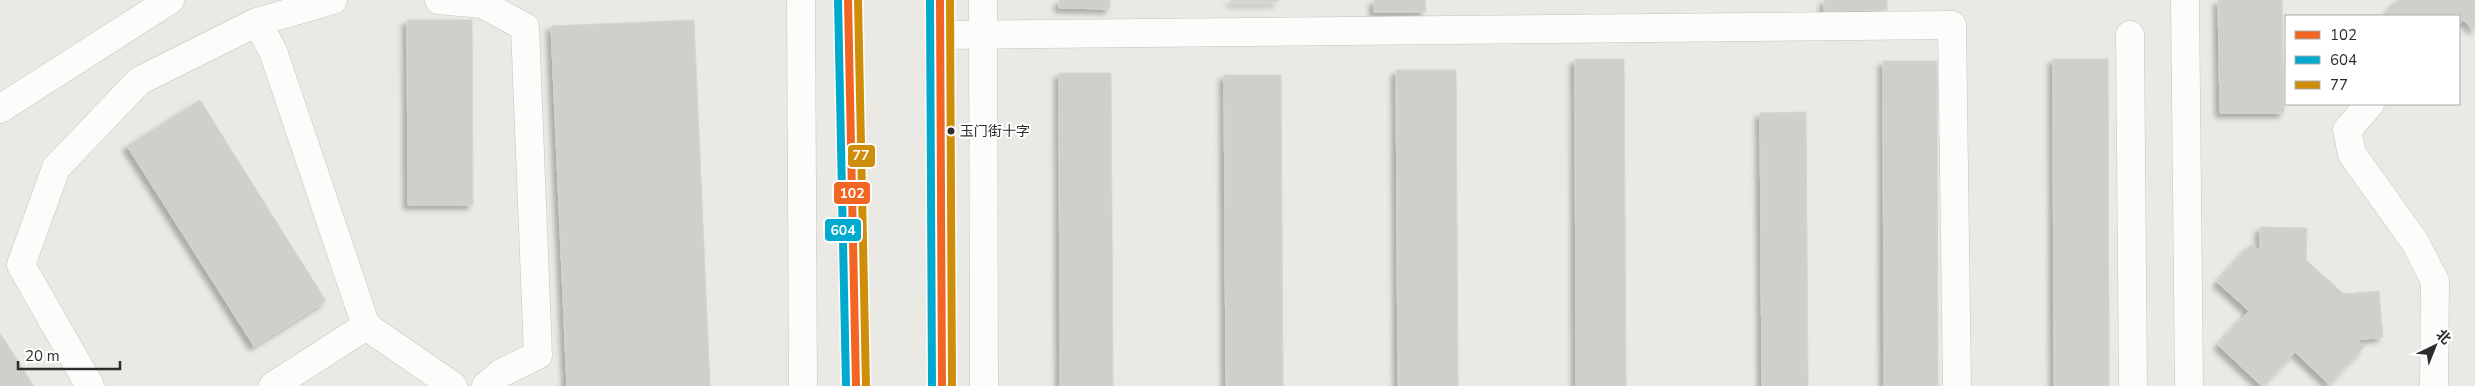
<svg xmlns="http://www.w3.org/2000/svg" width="2475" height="386" font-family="'Nunito Sans','Noto Sans SC',sans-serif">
	<defs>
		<filter id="shadow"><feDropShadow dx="-4.5" dy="4.5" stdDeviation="2.5" flood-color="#0004"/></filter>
	</defs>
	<rect width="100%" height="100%" fill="#ebe9e4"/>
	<path fill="#d0cfcb" stroke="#d6d4d0" filter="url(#shadow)" d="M 1059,0 L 1110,0 L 1110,9 L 1059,8 Z
		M 1231,0 L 1278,0 L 1278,2 L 1231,2 Z
		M 1374,0 L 1425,0 L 1426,12 L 1374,12 Z
		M 1824,0 L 1887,0 L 1887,10 L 1824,11 Z
		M 2218,0 L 2282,0 L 2284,113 L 2220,113 Z
		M 2398,0 L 2475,0 L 2475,31 L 2463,20 L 2459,25 L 2459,16 L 2391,16 L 2387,13 Z
		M 407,20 L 472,20 L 473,205 L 408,205 Z
		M 694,20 L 710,386 L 567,386 L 551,26 Z
		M 1575,59 L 1624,59 L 1626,386 L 1576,386 Z
		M 2053,59 L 2108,59 L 2109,386 L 2054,386 Z
		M 1883,61 L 1937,61 L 1938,386 L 1884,386 Z
		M 1396,70 L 1456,70 L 1458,386 L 1398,386 Z
		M 1059,73 L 1111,73 L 1113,386 L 1060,386 Z
		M 1224,75 L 1281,75 L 1283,386 L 1226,386 Z
		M 200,100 L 326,301 L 254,346 L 127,146 Z
		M 1806,112 L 1808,386 L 1762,386 L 1760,113 Z
		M 2260,227 L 2307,228 L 2306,260 L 2344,294 L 2379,291 L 2383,337 L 2356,340 L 2364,347 L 2329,384 L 2295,352 L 2262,386 L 2218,345 L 2249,311 L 2217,282 L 2252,244 L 2260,251 Z
		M 0,333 L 34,386 L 0,386 Z"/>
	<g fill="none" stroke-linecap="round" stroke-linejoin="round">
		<g stroke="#c5c4c3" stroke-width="29">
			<path id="minor" d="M 439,0 L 482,4 L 525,27 L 538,355 L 501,373 L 486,386
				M 801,0 L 803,386
				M 983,0 L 984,386
				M 2185,0 L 2189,386
				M 257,22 L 273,51 L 366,326 L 453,386
				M 941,35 L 1952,25 L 1957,386
				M 2130,35 L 2133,386
				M 2370,104 L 2347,130 L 2352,154 L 2415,242 L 2435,281 L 2434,386
				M 0,109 L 170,0
				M 90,386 L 21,265 L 56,168 L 139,81 L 257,22 L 333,0
				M 273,386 L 366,326"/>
		</g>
		<g stroke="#c6c5c3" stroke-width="29">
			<path id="primary" d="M 848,0 L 856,386
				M 940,0 L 942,386"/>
		</g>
		<use href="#minor" stroke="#fcfcfb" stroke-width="28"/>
		<use href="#primary" stroke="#e7e5d6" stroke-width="28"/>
		<g stroke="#fff" stroke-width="11">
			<path id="bus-1" d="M 848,0 L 856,386
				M 940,0 L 942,386"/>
		</g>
		<g stroke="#fff" stroke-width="11">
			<path id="bus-2" d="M 838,0 L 846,386
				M 930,0 L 932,386"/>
		</g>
		<g stroke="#fff" stroke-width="11">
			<path id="bus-3" d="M 858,0 L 866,386
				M 950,0 L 952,386"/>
		</g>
		<use href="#bus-1" stroke="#f26522" stroke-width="8"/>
		<use href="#bus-2" stroke="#00a9ce" stroke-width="8"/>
		<use href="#bus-3" stroke="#cf8e09" stroke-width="8"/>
	</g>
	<circle fill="#2d2d2d" stroke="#fff" stroke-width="2" cx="951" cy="131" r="4.5"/>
	<g text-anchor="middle" stroke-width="4" stroke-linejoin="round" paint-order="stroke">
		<g font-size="14" fill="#2d2d2d" stroke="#fff" text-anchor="start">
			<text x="960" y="136">玉门街十字</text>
		</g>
	</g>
	<g stroke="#fff" stroke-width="2">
		<rect x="847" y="144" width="29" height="24" rx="5" fill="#cf8e09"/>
		<rect x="833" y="181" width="38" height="24" rx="5" fill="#f26522"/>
		<rect x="824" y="218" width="38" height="24" rx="5" fill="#00a9ce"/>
	</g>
	<g font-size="14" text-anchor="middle" font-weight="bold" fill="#fff">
		<text x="861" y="160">77</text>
		<text x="852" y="198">102</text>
		<text x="843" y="235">604</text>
	</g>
	<rect x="2285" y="15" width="175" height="90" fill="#ffffff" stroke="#ababab"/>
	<rect x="2295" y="31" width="25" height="8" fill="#f26522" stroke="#ababab"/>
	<text x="2330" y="40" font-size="15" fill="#2d2d2d">102</text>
	<rect x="2295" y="56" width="25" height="8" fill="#00a9ce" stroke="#ababab"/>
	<text x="2330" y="65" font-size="15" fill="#2d2d2d">604</text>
	<rect x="2295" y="81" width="25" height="8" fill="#cf8e09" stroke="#ababab"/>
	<text x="2330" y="90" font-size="15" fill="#2d2d2d">77</text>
	<g transform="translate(2435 346) rotate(43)" stroke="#ffffff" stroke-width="4" paint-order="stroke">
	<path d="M0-4L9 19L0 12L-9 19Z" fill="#2d2d2d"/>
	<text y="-8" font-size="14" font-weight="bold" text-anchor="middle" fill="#2d2d2d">北</text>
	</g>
	<path d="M18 361v8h102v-8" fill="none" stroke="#2d2d2d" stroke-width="2.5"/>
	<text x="25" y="361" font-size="15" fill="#2d2d2d" stroke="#ffffff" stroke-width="4" paint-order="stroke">20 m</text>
</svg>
